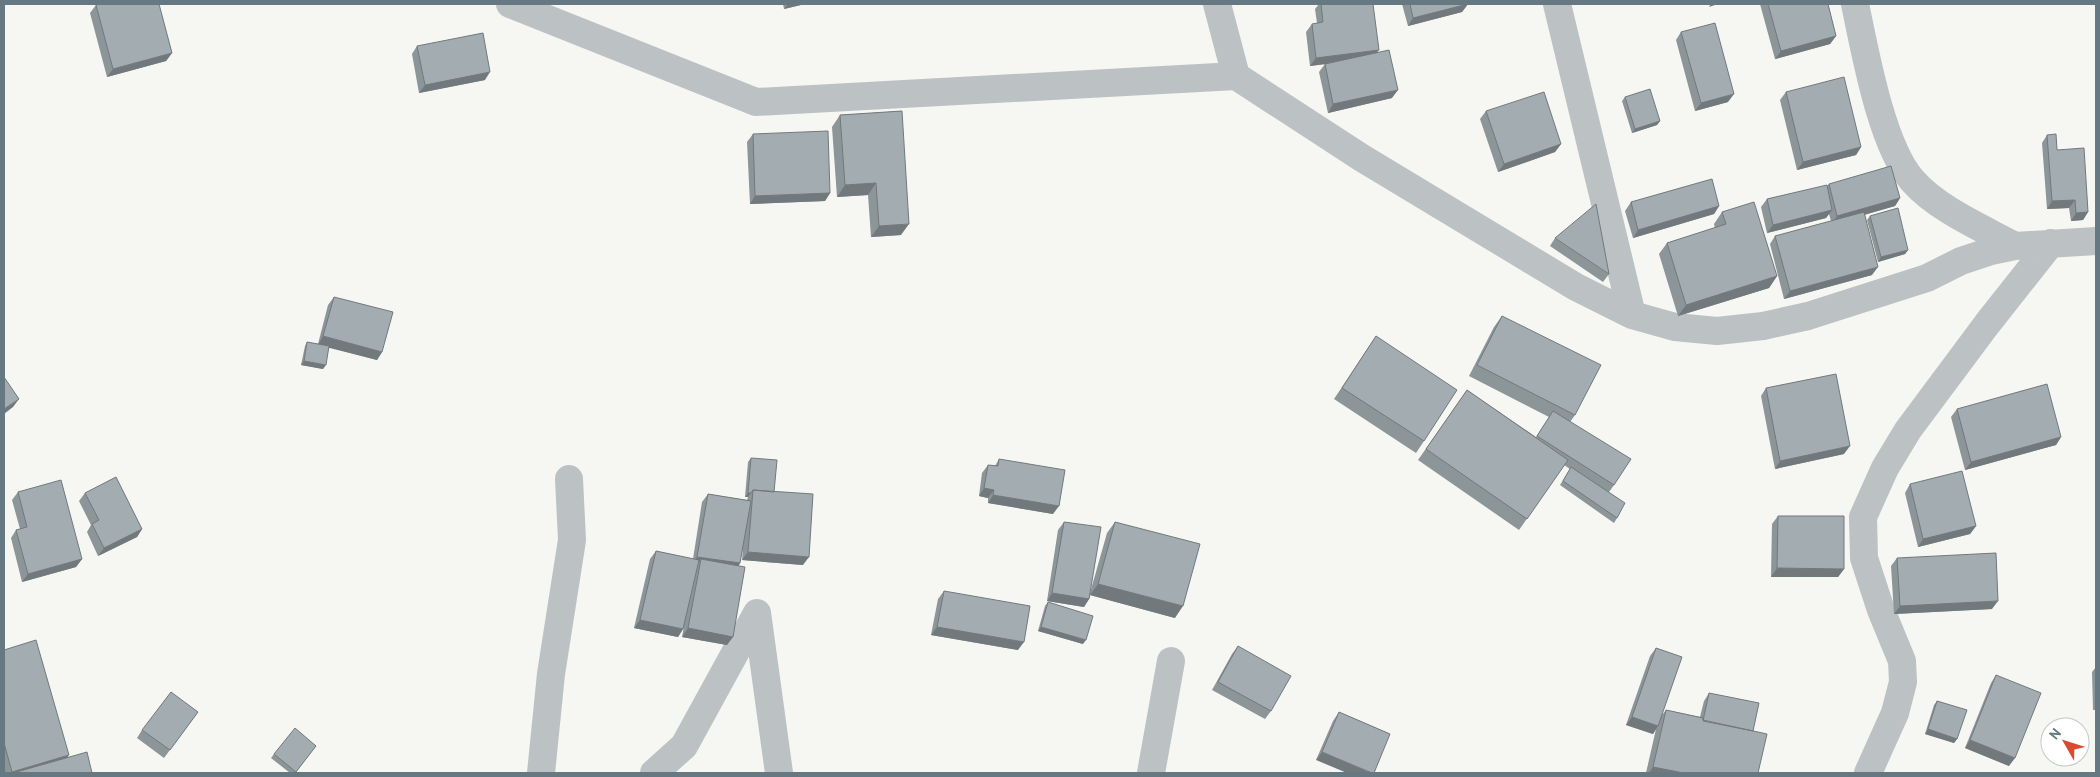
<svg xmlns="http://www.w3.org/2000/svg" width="2100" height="777" font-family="'PT Sans',sans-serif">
	<rect width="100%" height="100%" fill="#f6f6f2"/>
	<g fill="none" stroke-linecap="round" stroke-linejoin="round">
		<path stroke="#bcc1c4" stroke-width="28" d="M 510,4 L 756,102 L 1236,76
			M 1217,4 L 1236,76 L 1362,158 L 1576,287 L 1632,315 L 1675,327 L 1717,331 L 1763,326 L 1808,316 L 1927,278 L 1961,261 L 1991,251 L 2015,246 L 2096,241
			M 1557,4 L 1632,315
			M 1855,4 C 1865,51 1881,144 1912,180 C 1937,209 1982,228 2015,246
			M 757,613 L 779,773
			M 541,773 L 551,674 L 572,540 L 569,479
			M 654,773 L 684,746 L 757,613
			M 1151,773 L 1171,661
			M 1868,773 L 1895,713 L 1903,682 L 1902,661 L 1881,610 L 1864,558 L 1863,517 L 1885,468 L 1908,430 L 1987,324 L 2051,243"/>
	</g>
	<path fill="#8c9598" d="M 783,4 L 805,4 L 784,9 Z
		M 1319,4 L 1373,4 L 1377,53 L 1392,98 L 1328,113 L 1319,72 L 1325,64 L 1310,66 L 1306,32 L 1312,24 L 1317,23 L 1315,9 Z
		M 1402,4 L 1468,4 L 1462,12 L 1408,26 Z
		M 1760,4 L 1828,4 L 1836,36 L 1830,44 L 1775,59 Z
		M 96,5 L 172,53 L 166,61 L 107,77 L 90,13 Z
		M 1681,32 L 1728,102 L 1695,111 L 1676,40 Z
		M 417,46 L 485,80 L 419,93 L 412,54 Z
		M 1786,92 L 1861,147 L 1856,155 L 1797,170 L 1780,100 Z
		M 1625,97 L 1660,121 L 1657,125 L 1632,133 L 1622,101 Z
		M 902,111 L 901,235 L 871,237 L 868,195 L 837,197 L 832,127 L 840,115 Z
		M 1486,111 L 1561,144 L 1555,152 L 1498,172 L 1480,119 Z
		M 753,134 L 830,193 L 825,201 L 750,204 L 747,142 Z
		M 2047,135 L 2057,150 L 2088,212 L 2083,220 L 2071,221 L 2069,208 L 2047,209 L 2042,143 Z
		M 1829,184 L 1900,198 L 1895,206 L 1864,215 L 1872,275 L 1784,299 L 1770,244 L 1775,236 L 1831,221 L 1829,214 L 1826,218 L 1767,233 L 1761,207 L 1767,199 L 1827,186 Z
		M 1631,202 L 1719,206 L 1714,214 L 1633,238 L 1625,211 Z
		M 1722,212 L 1777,276 L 1769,288 L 1678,316 L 1659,254 L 1667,243 L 1715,228 L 1714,224 Z
		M 1870,216 L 1908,250 L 1905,254 L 1878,262 L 1867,220 Z
		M 1555,238 L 1609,274 L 1603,282 L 1550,246 Z
		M 334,297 L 382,352 L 377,360 L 329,347 L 323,369 L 301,365 L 305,346 L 307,342 L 318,344 L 328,305 Z
		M 1502,316 L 1575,415 L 1570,422 L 1614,485 L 1609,492 L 1617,518 L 1614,523 L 1560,485 L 1570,469 L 1564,465 L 1519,530 L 1418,460 L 1467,390 L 1536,437 L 1549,417 L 1469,376 L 1494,327 Z
		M 1376,336 L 1424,441 L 1416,453 L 1334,399 Z
		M 1766,388 L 1844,454 L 1775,469 L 1761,396 Z
		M 1957,409 L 2061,437 L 2056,445 L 1965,470 L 1951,417 Z
		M 751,458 L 774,492 L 803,565 L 742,560 L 743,548 L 739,566 L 727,645 L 682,637 L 684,626 L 683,629 L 678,637 L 634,628 L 650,559 L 656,551 L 693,559 L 702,502 L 708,494 L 747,500 L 748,497 L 745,497 L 748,462 Z
		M 999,459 L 1053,514 L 988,503 L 988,498 L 979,496 L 982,473 L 988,465 L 995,466 Z
		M 1910,484 L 1976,526 L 1970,534 L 1918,547 L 1905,493 Z
		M 18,492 L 82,559 L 76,567 L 22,582 L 11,538 L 16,530 L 20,529 L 12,500 Z
		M 85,493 L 142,529 L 137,537 L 98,556 L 87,532 L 91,525 L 79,501 Z
		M 1778,516 L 1844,569 L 1838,577 L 1771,577 L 1772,524 Z
		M 1064,522 L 1090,593 L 1107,533 L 1115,522 L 1175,618 L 1090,595 L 1089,599 L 1084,607 L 1047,601 L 1058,530 Z
		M 1897,558 L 1992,609 L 1894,614 L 1891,566 Z
		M 944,591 L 1018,650 L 931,635 L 938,599 Z
		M 1048,602 L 1083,644 L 1038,631 L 1045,606 Z
		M 1238,646 L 1271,711 L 1265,719 L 1212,690 L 1232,654 Z
		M 1656,648 L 1662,715 L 1666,710 L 1700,717 L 1704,701 L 1709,693 L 1753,731 L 1758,773 L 1646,773 L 1656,729 L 1653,734 L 1626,725 L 1650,656 Z
		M 4,650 L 68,757 L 92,773 L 4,773 Z
		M 2096,667 L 2096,710 L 2093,710 L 2092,672 Z
		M 1996,675 L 2009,766 L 1965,748 L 1991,683 Z
		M 1937,701 L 1957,739 L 1954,743 L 1925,734 L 1934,705 Z
		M 198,712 L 164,758 L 137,738 L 142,730 Z
		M 1339,712 L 1390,734 L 1316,760 L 1333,721 Z
		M 316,746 L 295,773 L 290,773 L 271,758 L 274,754 Z"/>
	<path fill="#72797c" d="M 788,4 L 805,4 L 784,9 Z
		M 1468,4 L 1462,12 L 1408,26 L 1413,18 Z
		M 1711,4 L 1718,4 L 1709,7 Z
		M 1836,36 L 1830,44 L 1775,59 L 1781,51 Z
		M 1379,50 L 1373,58 L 1310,66 L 1316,58 Z
		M 172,53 L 166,61 L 107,77 L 113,69 Z
		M 490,72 L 485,80 L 419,93 L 425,85 Z
		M 1398,90 L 1392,98 L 1328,113 L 1333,104 Z
		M 1734,94 L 1728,102 L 1695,111 L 1701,103 Z
		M 1660,121 L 1657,125 L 1632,133 L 1635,129 Z
		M 1561,144 L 1555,152 L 1498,172 L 1504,164 Z
		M 1861,147 L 1856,155 L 1797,170 L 1803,162 Z
		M 876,183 L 868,195 L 837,197 L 845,185 Z
		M 830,193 L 825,201 L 750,204 L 755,196 Z
		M 1900,198 L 1895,206 L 1832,224 L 1837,216 Z
		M 2075,200 L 2069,208 L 2047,209 L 2052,201 Z
		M 1719,206 L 1714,214 L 1633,238 L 1638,230 Z
		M 1832,210 L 1826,218 L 1767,233 L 1773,225 Z
		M 2088,212 L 2083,220 L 2071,221 L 2076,213 Z
		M 909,224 L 901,235 L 871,237 L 879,226 Z
		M 1908,250 L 1905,254 L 1878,262 L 1881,257 Z
		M 1878,267 L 1872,275 L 1784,299 L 1790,291 Z
		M 1777,276 L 1769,288 L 1678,316 L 1686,305 Z
		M 323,336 L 382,352 L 377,360 L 318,345 Z
		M 304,361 L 326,365 L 323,369 L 301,365 Z
		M 19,399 L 13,407 L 4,414 L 4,409 Z
		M 2061,437 L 2056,445 L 1965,470 L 1971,462 Z
		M 1850,446 L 1844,454 L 1775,469 L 1780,461 Z
		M 984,488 L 994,490 L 988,498 L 979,496 Z
		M 748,493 L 751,493 L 748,497 L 745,497 Z
		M 993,495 L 1059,506 L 1053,514 L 988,503 Z
		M 1976,526 L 1970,534 L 1918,547 L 1923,539 Z
		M 142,529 L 137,537 L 98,556 L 104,548 Z
		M 748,552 L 809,557 L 803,565 L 742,560 Z
		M 697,557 L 740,563 L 735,571 L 701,559 L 697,565 L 692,565 Z
		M 82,559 L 76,567 L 22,582 L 28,574 Z
		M 1777,568 L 1844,569 L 1838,577 L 1771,577 Z
		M 1098,584 L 1183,606 L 1175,618 L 1090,595 Z
		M 1052,593 L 1089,599 L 1084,607 L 1047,601 Z
		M 1998,601 L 1992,609 L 1894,614 L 1900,606 Z
		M 640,620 L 683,629 L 678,637 L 634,628 Z
		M 937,627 L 1024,642 L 1018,650 L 931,635 Z
		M 1041,627 L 1086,640 L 1083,644 L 1038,631 Z
		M 688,628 L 733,637 L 727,645 L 682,637 Z
		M 1632,717 L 1658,726 L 1653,734 L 1626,725 Z
		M 1928,729 L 1957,739 L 1954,743 L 1925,734 Z
		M 1970,740 L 2015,758 L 2009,766 L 1965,748 Z
		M 1322,752 L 1372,773 L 1347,773 L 1316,760 Z
		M 69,755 L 61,766 L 39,773 L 11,773 L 12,772 Z
		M 1653,767 L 1684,773 L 1649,773 Z"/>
	<path fill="#a3adb1" stroke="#72797c" d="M 100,4 L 159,4 L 172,53 L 113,69 L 96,5 Z
		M 1321,4 L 1373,4 L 1379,50 L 1316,58 L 1312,24 L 1323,22 Z
		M 1410,4 L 1468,4 L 1413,18 Z
		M 1768,4 L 1828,4 L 1836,36 L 1781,51 Z
		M 1715,23 L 1734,94 L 1701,103 L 1681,32 Z
		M 483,33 L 490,72 L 425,85 L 417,46 Z
		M 1389,50 L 1398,90 L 1333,104 L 1325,64 Z
		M 1844,77 L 1861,147 L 1803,162 L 1786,92 Z
		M 1650,89 L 1660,121 L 1635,129 L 1625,97 Z
		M 1544,92 L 1561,144 L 1504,164 L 1486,111 Z
		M 902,111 L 909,224 L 879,226 L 876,183 L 845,185 L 840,115 Z
		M 828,131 L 830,193 L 755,196 L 753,134 Z
		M 2056,134 L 2057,150 L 2084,148 L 2088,212 L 2076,213 L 2075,200 L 2052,201 L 2047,135 Z
		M 1891,166 L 1900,198 L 1837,216 L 1829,184 Z
		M 1712,179 L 1719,206 L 1638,230 L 1631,202 Z
		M 1827,185 L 1832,210 L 1773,225 L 1767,199 Z
		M 1754,202 L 1777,276 L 1686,305 L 1667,243 L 1726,224 L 1722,212 Z
		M 1596,204 L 1609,274 L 1555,238 Z
		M 1898,208 L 1908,250 L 1881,257 L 1870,216 Z
		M 1864,212 L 1878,267 L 1790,291 L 1775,236 Z
		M 334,297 L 393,312 L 382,352 L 323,336 Z
		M 1502,316 L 1601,365 L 1575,415 L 1477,365 Z
		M 1376,336 L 1457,390 L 1424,441 L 1342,388 Z
		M 307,342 L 329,346 L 326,365 L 304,361 Z
		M 1836,374 L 1850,446 L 1780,461 L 1766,388 Z
		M 4,377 L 19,399 L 4,409 Z
		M 2047,384 L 2061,437 L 1971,462 L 1957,409 Z
		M 1467,390 L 1568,460 L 1527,519 L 1426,449 Z
		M 1553,411 L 1631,459 L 1614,485 L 1537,436 Z
		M 751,458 L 777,460 L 774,492 L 753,490 L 751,493 L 748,493 Z
		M 999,459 L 1065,470 L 1059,506 L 993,495 L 994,490 L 984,488 L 988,465 L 998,466 Z
		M 1571,467 L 1625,503 L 1617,518 L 1563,481 Z
		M 1962,471 L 1976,526 L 1923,539 L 1910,484 Z
		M 116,477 L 142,529 L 104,548 L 92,524 L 99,520 L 85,493 Z
		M 61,480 L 82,559 L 28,574 L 16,530 L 27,527 L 18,492 Z
		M 753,490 L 813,494 L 809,557 L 748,552 Z
		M 708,494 L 751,501 L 740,563 L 697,557 Z
		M 1778,516 L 1844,516 L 1844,569 L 1777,568 Z
		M 1064,522 L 1101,527 L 1089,599 L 1052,593 Z
		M 1115,522 L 1200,544 L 1183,606 L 1098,584 Z
		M 656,551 L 699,560 L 683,629 L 640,620 Z
		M 1996,553 L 1998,601 L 1900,606 L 1897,558 Z
		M 701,559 L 745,567 L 733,637 L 688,628 Z
		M 944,591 L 1030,606 L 1024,642 L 937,627 Z
		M 1048,602 L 1093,616 L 1086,640 L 1041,627 Z
		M 36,640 L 69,755 L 12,772 L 4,743 L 4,650 Z
		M 1238,646 L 1291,676 L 1271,711 L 1218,682 Z
		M 1656,648 L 1682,657 L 1658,726 L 1632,717 Z
		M 1996,675 L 2041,693 L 2015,758 L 1970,740 Z
		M 171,692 L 198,712 L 170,750 L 142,730 Z
		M 1709,693 L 1759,703 L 1753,731 L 1703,721 Z
		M 1937,701 L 1967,710 L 1957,739 L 1928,729 Z
		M 1666,710 L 1703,718 L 1703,720 L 1767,734 L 1758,773 L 1684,773 L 1653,767 Z
		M 1339,712 L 1390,734 L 1374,773 L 1372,773 L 1322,752 Z
		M 295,728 L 316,746 L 296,772 L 274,754 Z
		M 87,752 L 92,773 L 13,773 Z"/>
	<rect width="2100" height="777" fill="none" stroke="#667882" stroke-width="10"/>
	<g transform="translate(2065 742) rotate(309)"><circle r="24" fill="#ffffff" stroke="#c2c9cd"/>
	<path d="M0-4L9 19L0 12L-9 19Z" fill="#d94b2f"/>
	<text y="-8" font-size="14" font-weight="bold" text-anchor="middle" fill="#667882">N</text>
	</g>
</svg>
